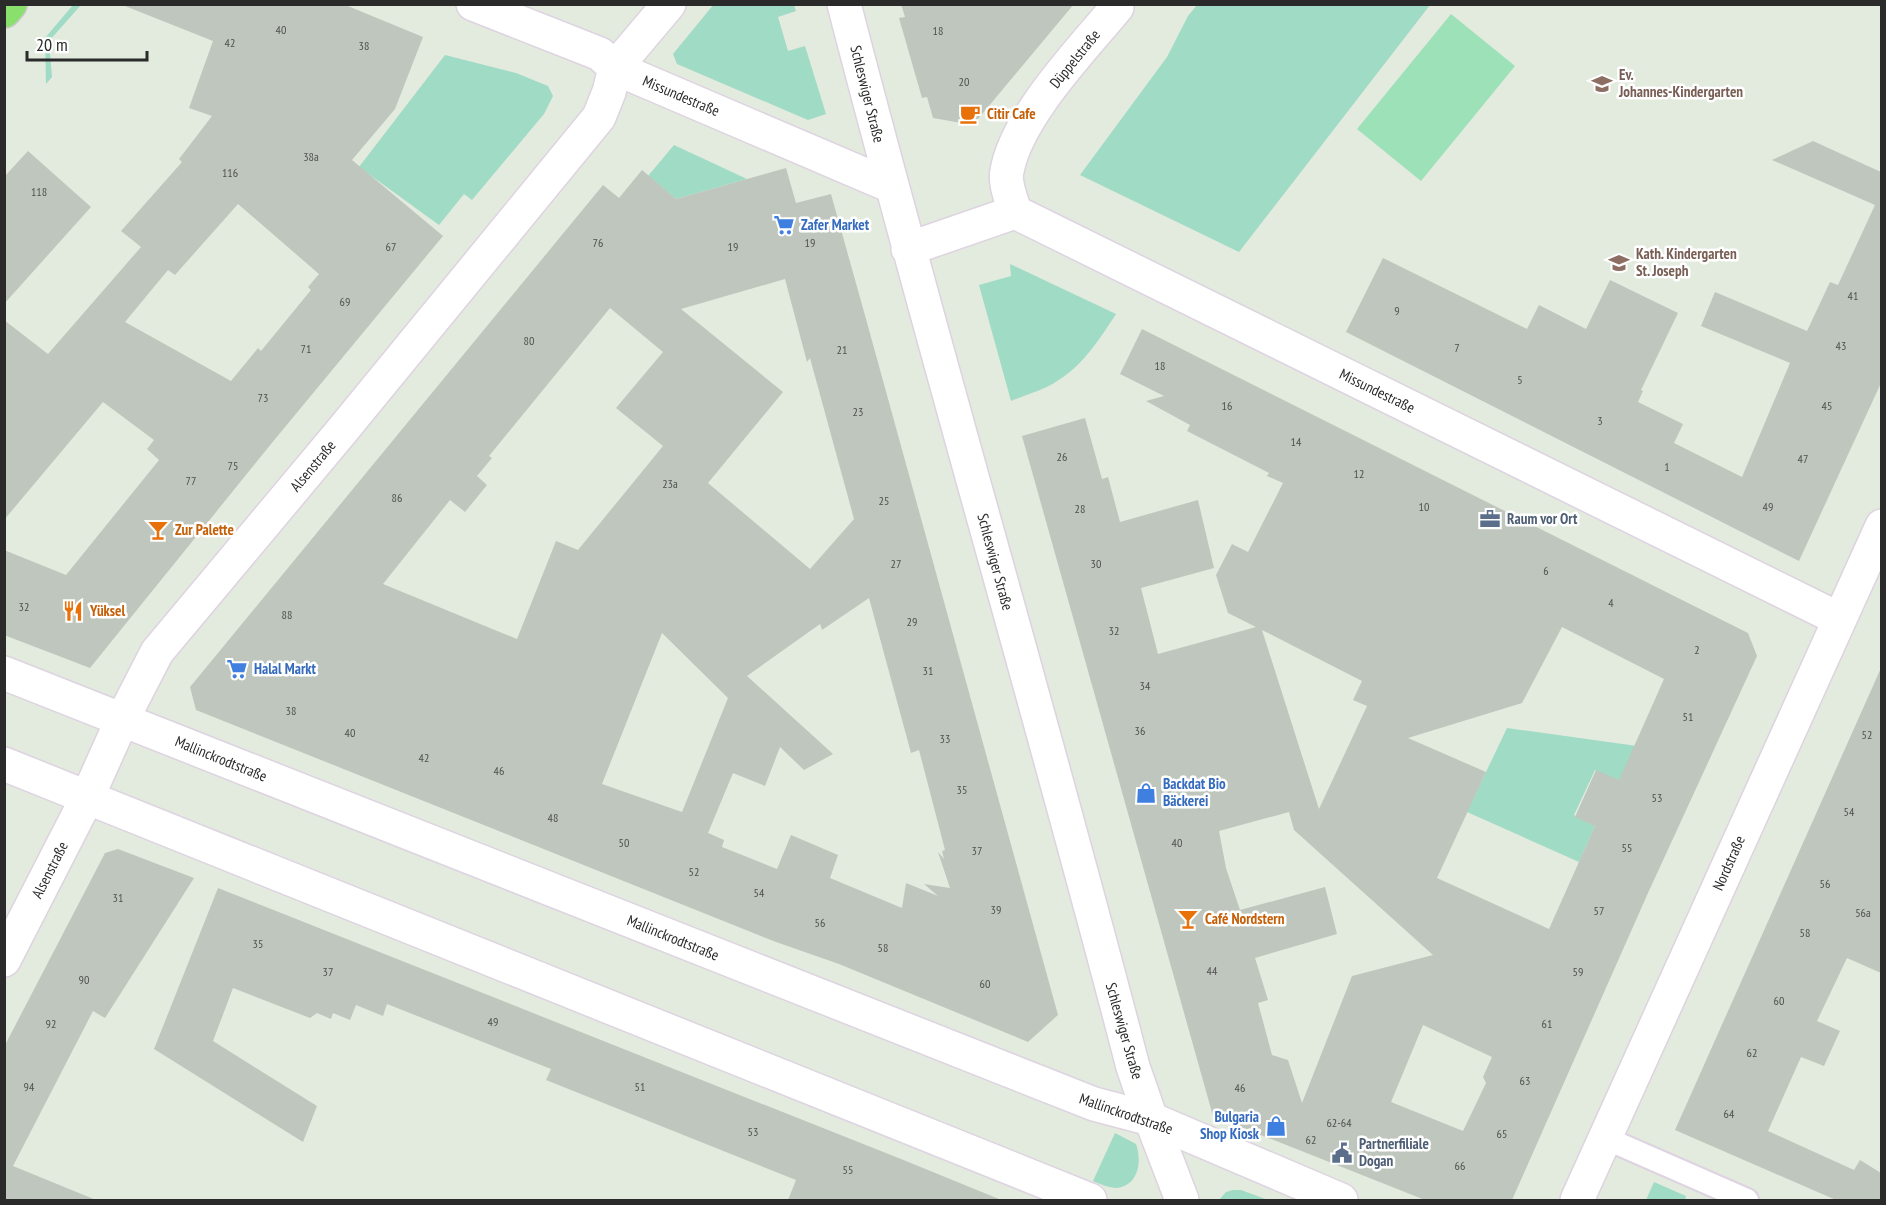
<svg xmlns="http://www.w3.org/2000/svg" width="1886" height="1205" font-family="'PT Sans Narrow',sans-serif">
	<rect width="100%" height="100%" fill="#e3eade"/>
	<path fill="#a0dbc6" d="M 714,4 L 794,5 L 796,11 L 778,17 L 788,51 L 805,46 L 826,114 L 808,120 L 677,64 L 673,54 Z
		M 73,5 L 81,5 L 49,41 L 52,77 L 46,84 L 45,38 Z
		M 1197,5 L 1430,5 L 1239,252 L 1080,175 L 1167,57 L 1188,16 Z
		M 445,55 L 516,73 L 548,86 L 553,96 L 544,114 L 472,200 L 464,194 L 439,225 L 359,167 Z
		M 674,145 L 747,179 L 676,199 L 648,176 Z
		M 1010,264 L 1116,314 C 1099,340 1082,367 1054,383 C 1041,391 1025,395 1011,401 L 979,285 L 1011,276 Z
		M 1507,728 L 1644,747 L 1626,788 L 1595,770 L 1574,815 L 1595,826 L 1579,862 L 1467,812 Z
		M 1115,1133 L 1136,1144 C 1142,1161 1139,1185 1117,1188 C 1109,1188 1100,1184 1093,1181 Z
		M 1654,1182 L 1686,1196 L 1685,1200 L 1646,1200 Z
		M 1233,1190 L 1241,1190 L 1268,1200 L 1219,1200 L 1226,1192 Z"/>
	<path fill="#9de1b9" d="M 1451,14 L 1515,66 L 1421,181 L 1357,129 Z"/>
	<path fill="#bfc6bd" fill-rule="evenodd" d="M 125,4 L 343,4 L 423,37 L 395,109 L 352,160 L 443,236 L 271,444 L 90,668 L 4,635 L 4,550 L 66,575 L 159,460 L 147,449 L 154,440 L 103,402 L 4,520 L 4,320 L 48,354 L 141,247 L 121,231 L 182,162 L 179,159 L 212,116 L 189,108 L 213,41 L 125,6 ZM 238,204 L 319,274 L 308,287 L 311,290 L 261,351 L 258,348 L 231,381 L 125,322 L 168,270 L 175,275 Z
		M 901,4 L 1074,4 L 973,125 L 933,118 L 927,97 L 922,98 L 899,18 L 905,17 Z
		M 1813,141 L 1881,172 L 1881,383 L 1799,561 L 1346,332 L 1383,258 L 1527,329 L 1539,305 L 1586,329 L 1610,280 L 1678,313 L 1641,390 L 1643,391 L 1638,402 L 1683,424 L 1674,443 L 1742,477 L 1790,363 L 1701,326 L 1715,292 L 1807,331 L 1830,282 L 1838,285 L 1875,205 L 1772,160 Z
		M 28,151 L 91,207 L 4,304 L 4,177 Z
		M 786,168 L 796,203 L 831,194 L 866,319 L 1058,1015 L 1028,1042 L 839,964 L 776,942 L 196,710 L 190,687 L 603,185 L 619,198 L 642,170 L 676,199 ZM 785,279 L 807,362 L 810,358 L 854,519 L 810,569 L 708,483 L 783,392 L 681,309 ZM 610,308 L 663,352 L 616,408 L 663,446 L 578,550 L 556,541 L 517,639 L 383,584 L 450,500 L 465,512 L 487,485 L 477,476 L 492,458 L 489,456 ZM 869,598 L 911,753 L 919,750 L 945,850 L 942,851 L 944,859 L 938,852 L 950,888 L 924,884 L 938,896 L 906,883 L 902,908 L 830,878 L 838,855 L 791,835 L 777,869 L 722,847 L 724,840 L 708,833 L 733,773 L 765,786 L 780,747 L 804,770 L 833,754 L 747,676 L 820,624 L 822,630 ZM 662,633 L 728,698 L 682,812 L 602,784 Z
		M 1142,329 L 1748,633 L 1757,656 L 1648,893 L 1512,1200 L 1425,1200 L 1213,1116 L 1022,436 L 1085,418 L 1102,479 L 1108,477 L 1120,522 L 1198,500 L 1214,568 L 1141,588 L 1158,654 L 1256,627 L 1228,613 L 1216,575 L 1232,544 L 1248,552 L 1283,483 L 1267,476 L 1269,473 L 1187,431 L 1190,425 L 1146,401 L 1164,396 L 1120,374 ZM 1562,627 L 1664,679 L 1619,780 L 1596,770 L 1575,817 L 1595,826 L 1549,929 L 1437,878 L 1486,772 L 1408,738 L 1522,703 ZM 1262,630 L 1362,681 L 1353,700 L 1367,706 L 1319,809 ZM 1289,812 L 1294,830 L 1433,955 L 1352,976 L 1302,1103 L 1288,1060 L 1272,1055 L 1258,1003 L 1268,1000 L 1255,958 L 1337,934 L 1325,887 L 1240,910 L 1226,868 L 1219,831 ZM 1423,1025 L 1492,1057 L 1483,1077 L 1486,1083 L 1463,1131 L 1391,1102 Z
		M 1881,668 L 1881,973 L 1847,958 L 1817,1021 L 1840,1031 L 1824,1066 L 1801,1057 L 1768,1131 L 1854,1170 L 1860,1160 L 1881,1173 L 1881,1200 L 1836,1200 L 1675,1130 Z
		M 118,849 L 194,878 L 105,1018 L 93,1011 L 13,1166 L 96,1200 L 4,1200 L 4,1047 L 105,853 Z
		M 218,888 L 901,1159 L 999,1199 L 999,1200 L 788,1200 L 796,1180 L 546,1080 L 551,1069 L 387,1004 L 383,1016 L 356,1005 L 350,1020 L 333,1013 L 331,1019 L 317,1013 L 310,1018 L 233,988 L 213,1041 L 317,1106 L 303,1142 L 154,1049 Z"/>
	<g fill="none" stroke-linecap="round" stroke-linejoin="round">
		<g stroke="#ded3e1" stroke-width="26">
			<path id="service" d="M 1605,1138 L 1747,1200"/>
		</g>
		<g stroke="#ded3e1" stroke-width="36">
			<path id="minor" d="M 473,4 L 600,54 L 615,68 L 891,186
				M 844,4 C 936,360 1041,712 1133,1067 L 1151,1119 L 1182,1200
				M 1015,212 C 1012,201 1004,183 1007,171 C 1017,116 1081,51 1117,7
				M 908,249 L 1015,212 L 1839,619
				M 4,960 L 87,798 L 122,720 L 157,652 L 341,432 L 599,117 L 609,92 L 615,68 L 669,4
				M 1577,1200 L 1882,526"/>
		</g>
		<g stroke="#ded3e1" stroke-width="36">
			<path id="secondary" d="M 4,673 L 1094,1104 L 1151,1119 L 1341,1200
				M 4,764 L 1090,1200"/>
		</g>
		<g stroke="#c8c8c8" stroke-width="36">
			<path id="primary" d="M 4,11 L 10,4"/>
		</g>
		<use href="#service" stroke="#fff" stroke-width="22"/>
		<use href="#minor" stroke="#fff" stroke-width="33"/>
		<use href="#secondary" stroke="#fff" stroke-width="33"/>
		<use href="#primary" stroke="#8ae06d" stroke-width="33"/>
	</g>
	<defs>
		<g id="school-bare" transform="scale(1.62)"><path d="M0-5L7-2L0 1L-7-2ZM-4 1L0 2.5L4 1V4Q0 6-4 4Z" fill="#8d6e63" stroke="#fff" stroke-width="2.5" paint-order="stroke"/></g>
		<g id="cafe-bare" transform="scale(1.62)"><path d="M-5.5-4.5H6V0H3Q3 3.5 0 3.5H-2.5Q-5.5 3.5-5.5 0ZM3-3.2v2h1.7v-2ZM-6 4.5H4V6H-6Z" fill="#e8710a" stroke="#fff" stroke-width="2.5" paint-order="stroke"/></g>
		<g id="supermarket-bare" transform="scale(1.62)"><path d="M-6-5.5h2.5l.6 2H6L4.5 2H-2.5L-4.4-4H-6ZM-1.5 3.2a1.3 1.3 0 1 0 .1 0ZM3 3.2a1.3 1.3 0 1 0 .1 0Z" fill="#3f7fe0" stroke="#fff" stroke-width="2.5" paint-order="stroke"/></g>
		<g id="office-bare" transform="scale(1.62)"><path d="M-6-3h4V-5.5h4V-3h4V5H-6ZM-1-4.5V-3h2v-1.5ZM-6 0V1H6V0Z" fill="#5c6f8a" stroke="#fff" stroke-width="2.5" paint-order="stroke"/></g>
		<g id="bar-bare" transform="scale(1.62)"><path d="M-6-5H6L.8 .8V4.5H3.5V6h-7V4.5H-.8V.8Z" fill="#e8710a" stroke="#fff" stroke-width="2.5" paint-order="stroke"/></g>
		<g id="restaurant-bare" transform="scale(1.62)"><path d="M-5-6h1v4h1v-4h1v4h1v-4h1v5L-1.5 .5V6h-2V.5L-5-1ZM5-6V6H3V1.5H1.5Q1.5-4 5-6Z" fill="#e8710a" stroke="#fff" stroke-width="2.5" paint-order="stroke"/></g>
		<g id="shop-bare" transform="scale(1.62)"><path d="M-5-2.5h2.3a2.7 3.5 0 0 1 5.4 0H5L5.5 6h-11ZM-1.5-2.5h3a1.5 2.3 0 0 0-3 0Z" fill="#3f7fe0" stroke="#fff" stroke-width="2.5" paint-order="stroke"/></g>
		<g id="civic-bare" transform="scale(1.62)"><path d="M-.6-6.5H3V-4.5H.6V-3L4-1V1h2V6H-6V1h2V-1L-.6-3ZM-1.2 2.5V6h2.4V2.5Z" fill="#5c6f8a" stroke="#fff" stroke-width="2.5" paint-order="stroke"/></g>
	</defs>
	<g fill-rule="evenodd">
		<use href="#school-bare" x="1602" y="84"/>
		<use href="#cafe-bare" x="970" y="114"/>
		<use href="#supermarket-bare" x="784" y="225"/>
		<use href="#school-bare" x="1619" y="263"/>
		<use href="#office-bare" x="1490" y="519"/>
		<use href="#bar-bare" x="158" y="530"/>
		<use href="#restaurant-bare" x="73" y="611"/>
		<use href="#supermarket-bare" x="237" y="669"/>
		<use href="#shop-bare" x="1146" y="793"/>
		<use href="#bar-bare" x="1188" y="919"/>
		<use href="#shop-bare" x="1276" y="1126"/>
		<use href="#civic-bare" x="1342" y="1153"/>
	</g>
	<g text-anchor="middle" stroke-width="5" stroke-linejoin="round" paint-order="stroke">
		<g font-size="12" fill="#4f514f">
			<text x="281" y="34">40</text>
			<text x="938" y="35">18</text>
			<text x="230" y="47">42</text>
			<text x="364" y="50">38</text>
			<text x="964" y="86">20</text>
			<text x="311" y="161">38a</text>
			<text x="230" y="177">116</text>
			<text x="39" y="196">118</text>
			<text x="598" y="247">76</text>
			<text x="810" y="247">19</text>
			<text x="391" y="251">67</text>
			<text x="733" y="251">19</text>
			<text x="1853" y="300">41</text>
			<text x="345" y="306">69</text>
			<text x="1397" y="315">9</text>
			<text x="529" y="345">80</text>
			<text x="1841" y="350">43</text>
			<text x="1457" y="352">7</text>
			<text x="306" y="353">71</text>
			<text x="842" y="354">21</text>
			<text x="1160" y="370">18</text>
			<text x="1520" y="384">5</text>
			<text x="263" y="402">73</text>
			<text x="1227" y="410">16</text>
			<text x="1827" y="410">45</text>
			<text x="858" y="416">23</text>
			<text x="1600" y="425">3</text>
			<text x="1296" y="446">14</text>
			<text x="1062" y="461">26</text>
			<text x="1803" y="463">47</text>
			<text x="233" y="470">75</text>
			<text x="1667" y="471">1</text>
			<text x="1359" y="478">12</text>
			<text x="191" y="485">77</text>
			<text x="670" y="488">23a</text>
			<text x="397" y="502">86</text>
			<text x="884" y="505">25</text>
			<text x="1424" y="511">10</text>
			<text x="1768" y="511">49</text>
			<text x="1080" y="513">28</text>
			<text x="896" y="568">27</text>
			<text x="1096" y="568">30</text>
			<text x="1546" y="575">6</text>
			<text x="1611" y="607">4</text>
			<text x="24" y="611">32</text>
			<text x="287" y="619">88</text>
			<text x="912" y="626">29</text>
			<text x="1114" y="635">32</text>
			<text x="1697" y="654">2</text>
			<text x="928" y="675">31</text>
			<text x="1145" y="690">34</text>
			<text x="291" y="715">38</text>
			<text x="1688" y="721">51</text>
			<text x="1140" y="735">36</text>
			<text x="350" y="737">40</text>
			<text x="1867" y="739">52</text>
			<text x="945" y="743">33</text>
			<text x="424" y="762">42</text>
			<text x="499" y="775">46</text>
			<text x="962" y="794">35</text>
			<text x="1657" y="802">53</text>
			<text x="1849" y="816">54</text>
			<text x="553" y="822">48</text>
			<text x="624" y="847">50</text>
			<text x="1177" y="847">40</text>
			<text x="1627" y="852">55</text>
			<text x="977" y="855">37</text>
			<text x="694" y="876">52</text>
			<text x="1825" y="888">56</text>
			<text x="759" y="897">54</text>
			<text x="118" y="902">31</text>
			<text x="996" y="914">39</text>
			<text x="1599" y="915">57</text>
			<text x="1863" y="917">56a</text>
			<text x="820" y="927">56</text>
			<text x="1805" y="937">58</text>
			<text x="258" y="948">35</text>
			<text x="883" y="952">58</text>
			<text x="1212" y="975">44</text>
			<text x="328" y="976">37</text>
			<text x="1578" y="976">59</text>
			<text x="84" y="984">90</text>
			<text x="985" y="988">60</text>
			<text x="1779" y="1005">60</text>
			<text x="493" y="1026">49</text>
			<text x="51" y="1028">92</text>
			<text x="1547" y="1028">61</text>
			<text x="1752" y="1057">62</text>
			<text x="1525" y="1085">63</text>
			<text x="29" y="1091">94</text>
			<text x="640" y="1091">51</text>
			<text x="1240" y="1092">46</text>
			<text x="1729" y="1118">64</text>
			<text x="1339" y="1127">62-64</text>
			<text x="753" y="1136">53</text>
			<text x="1502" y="1138">65</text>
			<text x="1311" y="1144">62</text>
			<text x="1460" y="1170">66</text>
			<text x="848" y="1174">55</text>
		</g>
		<g font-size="15" fill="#2a2a2a" stroke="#fff">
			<text transform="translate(1075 59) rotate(-51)" y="5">Düppelstraße</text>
			<text transform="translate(867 94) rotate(76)" y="5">Schleswiger Straße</text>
			<text transform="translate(681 96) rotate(23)" y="5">Missundestraße</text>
			<text transform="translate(1377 391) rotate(26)" y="5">Missundestraße</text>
			<text transform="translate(313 466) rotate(-50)" y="5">Alsenstraße</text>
			<text transform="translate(995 562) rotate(75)" y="5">Schleswiger Straße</text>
			<text transform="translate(221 759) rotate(22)" y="5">Mallinckrodtstraße</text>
			<text transform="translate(1729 863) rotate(-66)" y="5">Nordstraße</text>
			<text transform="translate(50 870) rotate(-63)" y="5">Alsenstraße</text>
			<text transform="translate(673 938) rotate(22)" y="5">Mallinckrodtstraße</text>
			<text transform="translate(1124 1031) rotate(74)" y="5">Schleswiger Straße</text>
			<text transform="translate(1126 1114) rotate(19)" y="5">Mallinckrodtstraße</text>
		</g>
		<g font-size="15" font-weight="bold" fill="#785e54" stroke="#fff" text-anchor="start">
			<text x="1619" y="80">Ev.<tspan x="1619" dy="17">Johannes-Kindergarten</tspan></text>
			<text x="1636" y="259">Kath. Kindergarten<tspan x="1636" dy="17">St. Joseph</tspan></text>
		</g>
		<g font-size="15" font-weight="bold" fill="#c56008" stroke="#fff" text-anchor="start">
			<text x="987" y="119">Citir Cafe</text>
			<text x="175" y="535">Zur Palette</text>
			<text x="90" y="616">Yüksel</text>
			<text x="1205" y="924">Café Nordstern</text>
		</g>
		<g font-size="15" font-weight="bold" fill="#366cbe" stroke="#fff" text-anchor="start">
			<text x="801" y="230">Zafer Market</text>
			<text x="254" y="674">Halal Markt</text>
			<text x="1163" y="789">Backdat Bio<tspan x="1163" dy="17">Bäckerei</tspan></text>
			<text x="1259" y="1122" text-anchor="end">Bulgaria<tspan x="1259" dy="17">Shop Kiosk</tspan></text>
		</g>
		<g font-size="15" font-weight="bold" fill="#4e5e75" stroke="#fff" text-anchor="start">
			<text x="1507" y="524">Raum vor Ort</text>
			<text x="1359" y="1149">Partnerfiliale<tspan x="1359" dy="17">Dogan</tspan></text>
		</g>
	</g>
	<rect width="1886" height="1205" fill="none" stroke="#2a2a2a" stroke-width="12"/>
	<path d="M27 51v9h120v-9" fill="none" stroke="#2a2a2a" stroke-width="3"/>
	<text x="36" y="51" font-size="18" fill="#2a2a2a" stroke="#ffffff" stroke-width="4.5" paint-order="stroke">20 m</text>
</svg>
